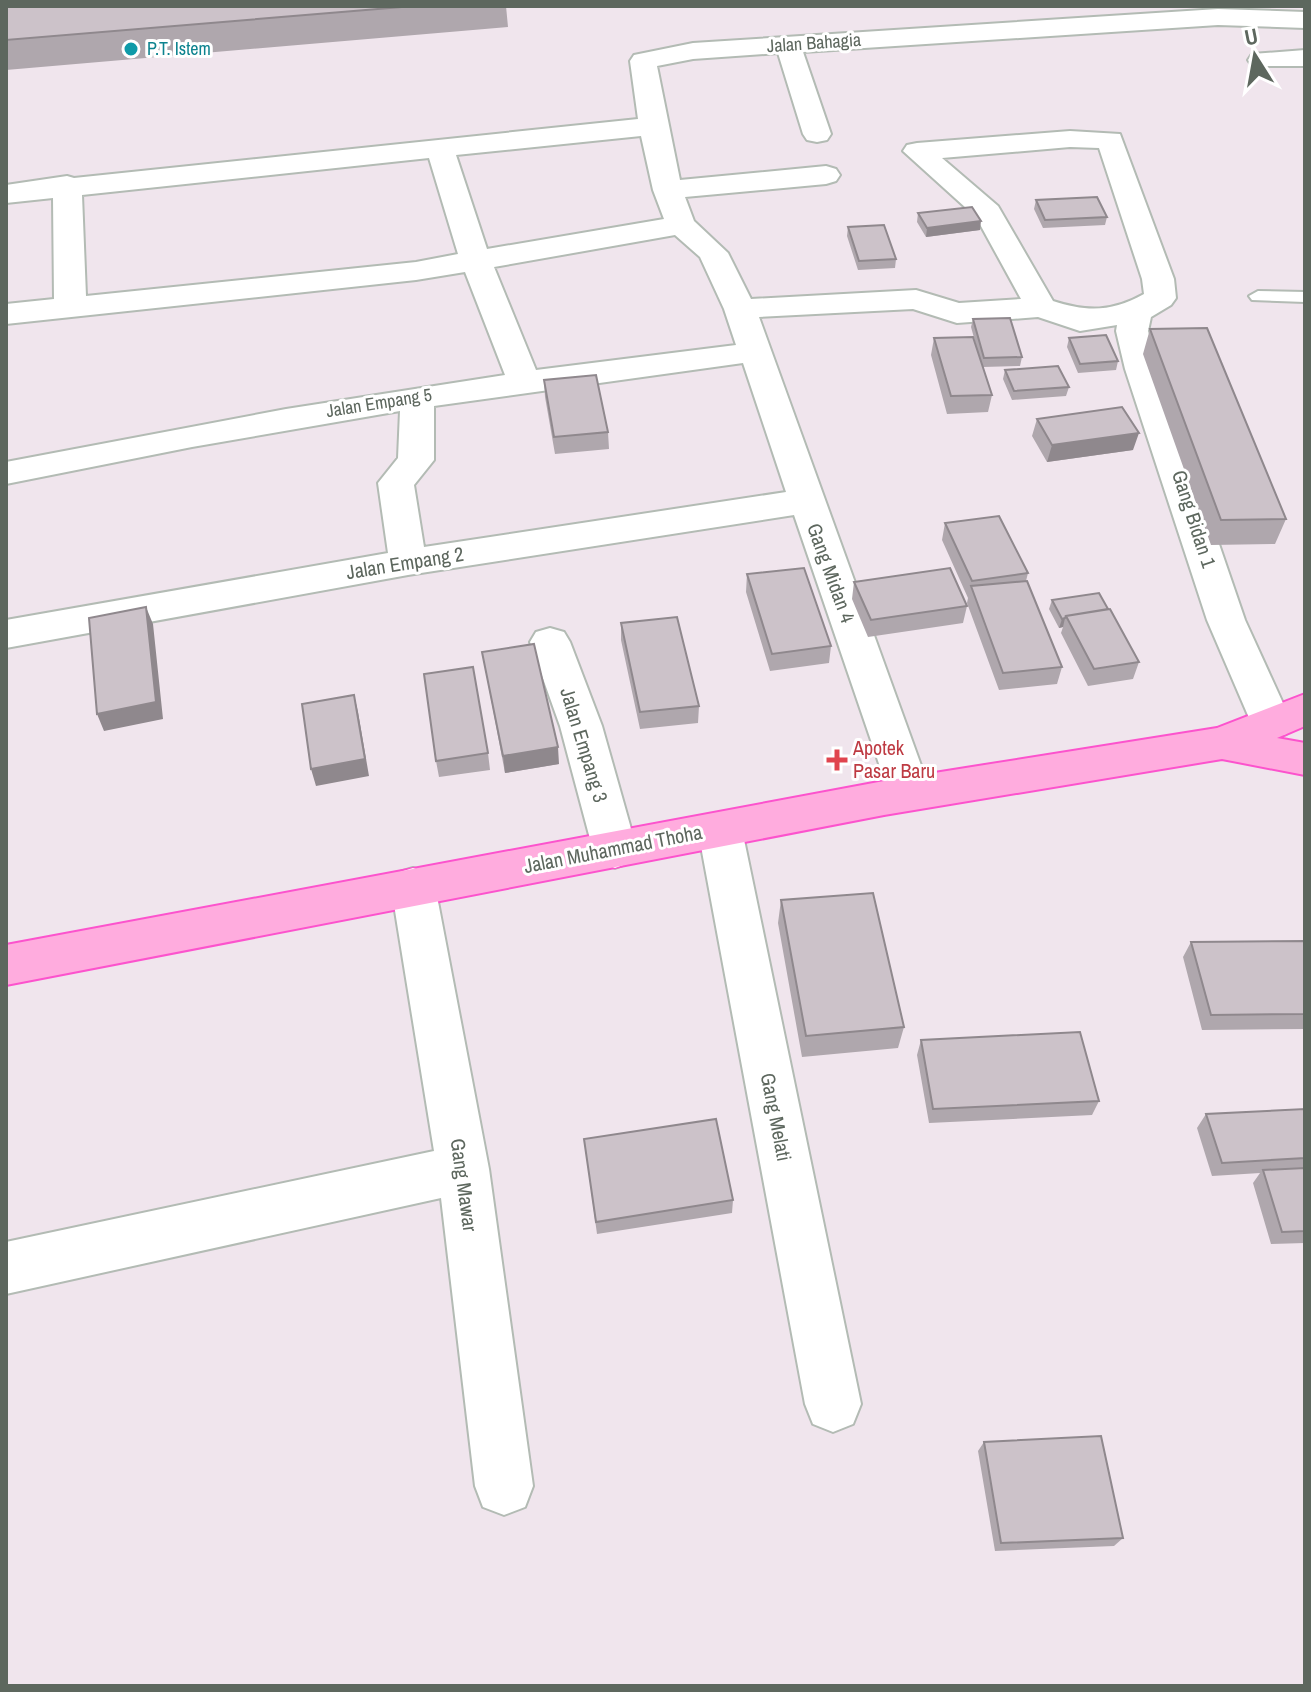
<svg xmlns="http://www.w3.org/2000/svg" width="1311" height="1692" font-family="'Archivo Narrow',sans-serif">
	<rect width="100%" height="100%" fill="#f0e5ed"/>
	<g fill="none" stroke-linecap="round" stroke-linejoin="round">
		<g stroke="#b3bbb4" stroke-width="4">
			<path id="service" d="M 1258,291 L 1305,292 L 1305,302 L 1252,300 L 1249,296 Z"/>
		</g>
		<g stroke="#b3bbb4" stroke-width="4">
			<path id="minor" d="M 1218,9 L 1305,12 L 1305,28 L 1218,25 L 803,52 L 831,134 L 827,140 L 817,142 L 807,140 L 803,134 L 778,53 L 693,59 L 657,66 L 680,180 L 826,166 L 836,169 L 840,175 L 836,181 L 826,184 L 685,197 L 694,221 L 728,253 L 751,299 L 916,290 L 959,303 L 1021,299 L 976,217 L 903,151 L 907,145 L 917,143 L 1070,131 L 1120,134 L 1174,279 L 1176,298 L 1171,305 L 1151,317 L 1148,331 L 1159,369 L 1245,620 L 1292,723 L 1286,734 L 1271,738 L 1256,734 L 1207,620 L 1125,369 L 1116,331 L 1117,325 L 1080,331 L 1038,317 L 957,323 L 913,309 L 759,317 L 931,793 L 925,805 L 910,810 L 895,805 L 889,793 L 794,515 L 408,575 L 6,648 L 6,620 L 388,553 L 378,483 L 398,458 L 400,411 L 192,447 L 6,484 L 6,462 L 286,409 L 505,375 L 465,272 L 416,280 L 6,324 L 6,304 L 54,299 L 53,198 L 6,203 L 6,185 L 67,176 L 74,178 L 638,119 L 630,61 L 634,55 L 693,43 ZM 641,136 L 653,190 L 664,219 L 487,249 L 456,155 ZM 1070,147 L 1099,148 L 1142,279 L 1144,294 C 1112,312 1087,312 1053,301 L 998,206 L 942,158 ZM 429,158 L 458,254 L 416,262 L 86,296 L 82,195 ZM 675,235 L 700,257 L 724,309 L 736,345 L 536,370 L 494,267 ZM 743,363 L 786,492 L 424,547 L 414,485 L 434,460 L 434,406 Z
				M 1305,50 L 1305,66 L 1252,66 L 1248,60 L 1252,54 Z
				M 550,628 L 564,632 L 570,642 L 602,726 L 637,850 L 631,862 L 615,868 L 599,862 L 593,850 L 560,726 L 530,642 L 536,632 Z
				M 720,813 L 735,818 L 742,830 L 861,1404 L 853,1424 L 833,1432 L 813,1424 L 805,1404 L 698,830 L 705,818 Z
				M 413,868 L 429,873 L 435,886 L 489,1169 L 533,1486 L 525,1507 L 504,1515 L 483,1507 L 475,1486 L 441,1198 L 6,1294 L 6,1242 L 434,1151 L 391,886 L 397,873 Z"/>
		</g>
		<g stroke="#fc53cd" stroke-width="4">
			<path id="primary" d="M 1305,694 L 1305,726 L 1277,738 L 1305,743 L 1305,775 L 1222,759 L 884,815 L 6,985 L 6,945 L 884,781 L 1217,728 Z"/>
		</g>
		<use href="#service" fill="#fff" fill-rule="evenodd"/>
		<use href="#minor" fill="#fff" fill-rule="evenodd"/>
		<use href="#primary" fill="#ffacde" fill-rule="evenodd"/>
	</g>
	<path fill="#afa7ad" d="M 6,6 L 506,6 L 508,27 L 6,70 Z
		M 1036,200 L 1107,217 L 1105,225 L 1043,228 L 1034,209 Z
		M 918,213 L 980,230 L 926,237 L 917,222 Z
		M 848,227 L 896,259 L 895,268 L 858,270 L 847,236 Z
		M 973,319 L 1022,357 L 1020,366 L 983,367 L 992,395 L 988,412 L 947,414 L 931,355 L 934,338 L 981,363 L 971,327 Z
		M 1150,329 L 1286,519 L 1275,544 L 1211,545 L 1143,354 Z
		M 1069,338 L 1118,361 L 1116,370 L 1078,373 L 1067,347 Z
		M 1005,370 L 1069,387 L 1066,396 L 1012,400 L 1003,379 Z
		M 544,380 L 608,432 L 609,449 L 555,454 L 545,397 Z
		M 1037,419 L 1133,450 L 1047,462 L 1032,436 Z
		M 945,523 L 1028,573 L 1026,581 L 1062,667 L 1057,684 L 999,690 L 967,603 L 968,598 L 942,540 Z
		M 747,574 L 831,646 L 829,663 L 770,671 L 746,592 Z
		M 854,582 L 967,606 L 963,623 L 868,637 L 852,599 Z
		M 1052,600 L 1139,662 L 1133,679 L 1088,686 L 1061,633 L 1063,627 L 1059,628 L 1049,609 Z
		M 621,623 L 699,706 L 698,723 L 640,729 L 621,640 Z
		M 482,652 L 559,764 L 505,773 Z
		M 488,753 L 490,770 L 439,777 L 436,761 Z
		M 781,900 L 904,1027 L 898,1048 L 802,1057 L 778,923 Z
		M 1305,941 L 1305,1029 L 1202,1030 L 1183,957 L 1191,942 Z
		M 921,1040 L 1099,1101 L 1092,1115 L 929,1123 L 917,1055 Z
		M 1305,1109 L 1305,1243 L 1271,1244 L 1253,1183 L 1260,1173 L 1212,1176 L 1197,1128 L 1206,1114 Z
		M 584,1139 L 733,1200 L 732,1213 L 597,1234 Z
		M 984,1442 L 1123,1538 L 1114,1546 L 995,1551 L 978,1451 Z"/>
	<path fill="#8f888d" d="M 981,221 L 980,230 L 926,237 L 927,228 Z
		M 1139,433 L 1133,450 L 1047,462 L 1052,445 Z
		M 146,607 L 153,624 L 163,719 L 104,731 L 97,714 Z
		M 1065,618 L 1063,627 L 1059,628 L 1062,619 Z
		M 354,695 L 358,712 L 369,776 L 316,786 L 311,769 Z
		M 558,747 L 559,764 L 505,773 L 503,756 Z"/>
	<path fill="#ccc2c9" stroke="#8f888d" stroke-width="2" d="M 6,6 L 414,6 L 6,40 Z
		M 1097,197 L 1107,217 L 1045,220 L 1036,200 Z
		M 972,207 L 981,221 L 927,228 L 918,213 Z
		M 884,225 L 896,259 L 859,261 L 848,227 Z
		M 1010,318 L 1022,357 L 984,358 L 973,319 Z
		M 1207,328 L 1286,519 L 1221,520 L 1150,329 Z
		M 1106,335 L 1118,361 L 1080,364 L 1069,338 Z
		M 973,337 L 992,395 L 951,396 L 934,338 Z
		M 1058,366 L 1069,387 L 1014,391 L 1005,370 Z
		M 596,375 L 608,432 L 554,437 L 544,380 Z
		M 1122,407 L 1139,433 L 1052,445 L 1037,419 Z
		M 999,516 L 1028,573 L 972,581 L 945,523 Z
		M 804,568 L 831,646 L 772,654 L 747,574 Z
		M 950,568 L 967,606 L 871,620 L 854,582 Z
		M 1027,581 L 1062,667 L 1003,673 L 971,586 Z
		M 1099,593 L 1108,609 L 1066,616 L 1065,618 L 1062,619 L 1052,600 Z
		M 146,607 L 156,702 L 97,714 L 89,618 Z
		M 1110,609 L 1139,662 L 1094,669 L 1066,616 Z
		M 677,617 L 699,706 L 640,712 L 621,623 Z
		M 534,644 L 558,747 L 503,756 L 482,652 Z
		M 473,667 L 488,753 L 436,761 L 424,674 Z
		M 354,695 L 365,759 L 311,769 L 302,704 Z
		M 873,893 L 904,1027 L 806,1036 L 781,900 Z
		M 1305,941 L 1305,1014 L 1211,1015 L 1191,942 Z
		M 1080,1032 L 1099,1101 L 933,1109 L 921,1040 Z
		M 1305,1109 L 1305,1158 L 1222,1163 L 1206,1114 Z
		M 716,1119 L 733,1200 L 596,1222 L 584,1139 Z
		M 1305,1168 L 1305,1231 L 1282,1232 L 1263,1170 Z
		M 1101,1436 L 1123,1538 L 1001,1543 L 984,1442 Z"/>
	<circle fill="#0f9aa8" stroke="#fff" stroke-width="3" cx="131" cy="49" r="8"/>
	<path fill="#e0444e" stroke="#fff" stroke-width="3" d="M833 748h8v8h8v8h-8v8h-8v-8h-8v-8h8z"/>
	<g text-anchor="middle" stroke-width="6" stroke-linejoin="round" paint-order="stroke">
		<g font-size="18" fill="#5d675e" stroke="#fff">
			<text transform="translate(814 43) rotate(-4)" y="6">Jalan Bahagia</text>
			<text transform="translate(379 403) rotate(-9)" y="6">Jalan Empang 5</text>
		</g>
		<g font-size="18" fill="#0d838f" stroke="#fff" text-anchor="start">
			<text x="147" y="55">P.T. Istem</text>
		</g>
		<g font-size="20" fill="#5d675e" stroke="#fff">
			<text transform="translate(1194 519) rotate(72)" y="7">Gang Bidan 1</text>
			<text transform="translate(405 563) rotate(-9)" y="7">Jalan Empang 2</text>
			<text transform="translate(831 573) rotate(70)" y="7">Gang Midan 4</text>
			<text transform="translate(584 745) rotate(73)" y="7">Jalan Empang 3</text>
			<text transform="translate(613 849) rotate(-11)" y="7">Jalan Muhammad Thoha</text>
			<text transform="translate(776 1117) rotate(79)" y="7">Gang Melati</text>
			<text transform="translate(464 1185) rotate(82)" y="7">Gang Mawar</text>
		</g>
		<g font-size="20" fill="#be3a42" stroke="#fff" text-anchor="start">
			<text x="853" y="755">Apotek<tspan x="853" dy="23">Pasar Baru</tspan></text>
		</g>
	</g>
	<rect width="1311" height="1692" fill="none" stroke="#5d675e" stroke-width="16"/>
	<g transform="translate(1255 56) rotate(349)" stroke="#ffffff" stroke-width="6" paint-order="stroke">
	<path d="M0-6L14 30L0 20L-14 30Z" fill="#5d675e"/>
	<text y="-12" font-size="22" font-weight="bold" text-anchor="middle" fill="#5d675e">U</text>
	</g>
</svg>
